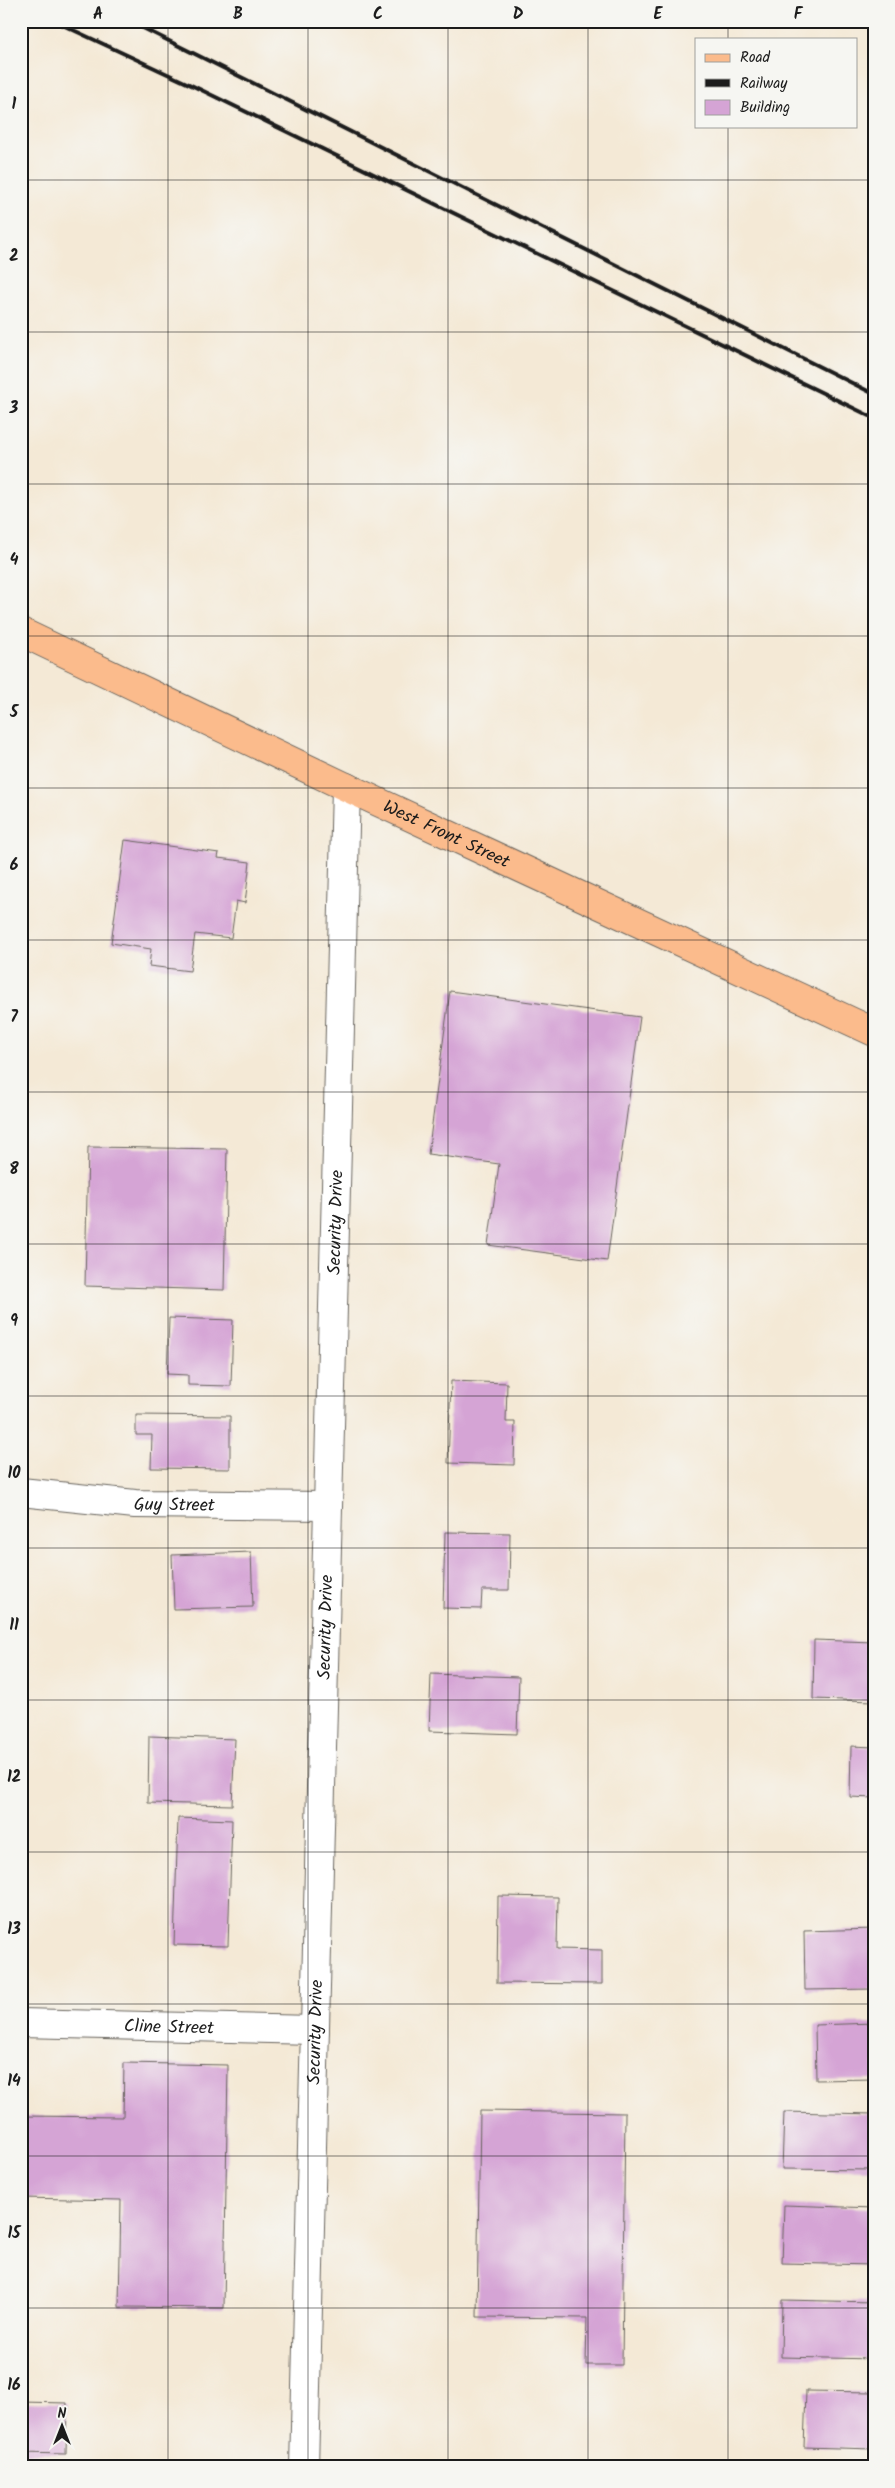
<svg xmlns="http://www.w3.org/2000/svg" width="895" height="2488" font-family="Kalam,sans-serif">
	<rect width="100%" height="100%" fill="#f6f6f2"/>
	<filter id="ink" filterUnits="userSpaceOnUse"><feTurbulence type="fractalNoise" baseFrequency=".02" numOctaves="2"/><feDisplacementMap in="SourceGraphic" scale="10" xChannelSelector="R" yChannelSelector="G"/><feConvolveMatrix kernelMatrix="1 2 1 2 8 2 1 2 1" color-interpolation-filters="sRGB"/></filter>
	<filter id="wash" filterUnits="userSpaceOnUse"><feTurbulence type="fractalNoise" baseFrequency=".0096" numOctaves="4" result="noise"/><feDisplacementMap in="SourceGraphic" scale="20" xChannelSelector="R" yChannelSelector="G"/><feGaussianBlur stdDeviation="1.12" result="paint"/><feColorMatrix in="noise" values="0 0 0 0 0 0 0 0 0 0 0 0 0 0 0 0 0 1.4 0 .05"/><feComposite in="paint" operator="in"/></filter>
	<g filter="url(#wash)">
		<rect width="100%" height="100%" fill="#f4e9d6"/>
		<g id="blocks">
			<path fill="#d5a4d5" d="M 125,840 L 219,853 L 218,858 L 250,862 L 245,903 L 236,901 L 231,938 L 195,934 L 190,971 L 149,966 L 151,949 L 111,943 Z
				M 450,991 L 640,1017 L 607,1261 L 488,1245 L 499,1164 L 428,1154 Z
				M 88,1147 L 227,1149 L 224,1290 L 85,1286 Z
				M 169,1318 L 233,1320 L 231,1386 L 188,1385 L 188,1375 L 167,1374 Z
				M 451,1381 L 507,1383 L 506,1422 L 515,1422 L 514,1465 L 448,1463 Z
				M 136,1415 L 230,1416 L 230,1469 L 151,1468 L 152,1435 L 136,1435 Z
				M 445,1532 L 510,1533 L 509,1590 L 482,1590 L 481,1609 L 443,1608 Z
				M 251,1552 L 253,1607 L 174,1609 L 172,1555 Z
				M 814,1640 L 874,1642 L 874,1701 L 813,1699 Z
				M 431,1674 L 519,1677 L 517,1734 L 429,1731 Z
				M 149,1736 L 235,1739 L 232,1805 L 148,1803 Z
				M 851,1746 L 874,1747 L 874,1798 L 850,1797 Z
				M 178,1818 L 232,1820 L 228,1946 L 174,1945 Z
				M 498,1896 L 558,1897 L 557,1949 L 602,1950 L 602,1984 L 497,1983 Z
				M 874,1929 L 874,1989 L 805,1990 L 804,1931 Z
				M 874,2023 L 874,2079 L 816,2080 L 815,2025 Z
				M 124,2063 L 228,2065 L 224,2308 L 119,2307 L 121,2200 L 21,2198 L 21,2116 L 123,2117 Z
				M 480,2111 L 625,2113 L 622,2365 L 586,2365 L 587,2318 L 477,2317 Z
				M 784,2112 L 874,2114 L 874,2170 L 782,2169 Z
				M 784,2205 L 874,2208 L 874,2265 L 782,2263 Z
				M 782,2300 L 874,2302 L 874,2359 L 781,2357 Z
				M 806,2391 L 874,2392 L 874,2449 L 804,2447 Z
				M 21,2402 L 67,2403 L 66,2454 L 21,2453 Z"/>
		</g>
	</g>
	<g filter="url(#ink)">
		<use href="#blocks" fill-opacity="0" stroke="#68645d" stroke-width="1"/>
		<g fill="none" stroke-linecap="round" stroke-linejoin="round">
			<g stroke="#68645d" stroke-width="30">
				<g id="minor">
					<path id="s1" d="M 21,1492 L 135,1504 L 328,1506"/>
					<path id="s2" d="M 21,2023 L 315,2030"/>
					<path id="s3" d="M 304,2467 L 346,787"/>
				</g>
			</g>
			<g stroke="#68645d" stroke-width="30">
				<g id="major">
					<path id="s4" d="M 21,632 L 346,787 L 874,1032"/>
				</g>
			</g>
			<use href="#minor" stroke="#fff" stroke-width="28"/>
			<use href="#major" stroke="#fbbb8c" stroke-width="28"/>
			<path stroke="#1c1c1c" stroke-width="4" d="M 54,21 L 189,84 L 874,418
				M 129,21 L 874,394"/>
		</g>
	</g>
	<path fill="none" stroke="#1c1c1c" stroke-width="1" stroke-opacity="0.55" d="M 168,21 L 168,2467M 308,21 L 308,2467M 448,21 L 448,2467M 588,21 L 588,2467M 728,21 L 728,39M 728,126 L 728,2467M 21,180 L 874,180M 21,332 L 874,332M 21,484 L 874,484M 21,636 L 874,636M 21,788 L 874,788M 21,940 L 874,940M 21,1092 L 874,1092M 21,1244 L 874,1244M 21,1396 L 874,1396M 21,1548 L 874,1548M 21,1700 L 874,1700M 21,1852 L 874,1852M 21,2004 L 874,2004M 21,2156 L 874,2156M 21,2308 L 874,2308"/>
	<g text-anchor="middle" stroke-width="5" stroke-linejoin="round" paint-order="stroke">
		<g font-size="18" fill="#1c1c1c" stroke="#f6f6f2">
			<text dy="6" stroke="none"><textPath href="#s4" startOffset="471">West Front Street</textPath></text>
			<text dy="6" stroke="none"><textPath href="#s3" startOffset="1245">Security Drive</textPath></text>
			<text dy="6" stroke="none"><textPath href="#s1" startOffset="154">Guy Street</textPath></text>
			<text dy="6" stroke="none"><textPath href="#s3" startOffset="840">Security Drive</textPath></text>
			<text dy="6" stroke="none"><textPath href="#s2" startOffset="148">Cline Street</textPath></text>
			<text dy="6" stroke="none"><textPath href="#s3" startOffset="435">Security Drive</textPath></text>
		</g>
	</g>
	<rect width="895" height="2488" fill="none" stroke="#f6f6f2" stroke-width="55"/>
	<rect x="695" y="38" width="162" height="90" fill="#f6f6f2" stroke="#9f9f9c"/>
	<rect x="705" y="54" width="25" height="8" fill="#fbbb8c" stroke="#9f9f9c"/>
	<text x="740" y="62" font-size="15" fill="#1c1c1c">Road</text>
	<rect x="705" y="79" width="25" height="8" fill="#1c1c1c" stroke="#9f9f9c"/>
	<text x="740" y="88" font-size="15" fill="#1c1c1c">Railway</text>
	<rect x="705" y="100" width="25" height="15" fill="#d5a4d5" stroke="#9f9f9c"/>
	<text x="740" y="112" font-size="15" fill="#1c1c1c">Building</text>
	<g transform="translate(62 2426)" stroke="#f6f6f2" stroke-width="4" paint-order="stroke">
	<path d="M0-4L9 19L0 12L-9 19Z" fill="#1c1c1c"/>
	<text y="-8" font-size="14" font-weight="bold" text-anchor="middle" fill="#1c1c1c">N</text>
	</g>
	<rect x="28" y="28" width="840" height="2432" fill="none" stroke="#1c1c1c" stroke-width="2"/>
	<g font-size="16" text-anchor="middle" font-weight="bold" fill="#1c1c1c">
		<text x="98" y="19">A</text>
		<text x="238" y="19">B</text>
		<text x="378" y="19">C</text>
		<text x="518" y="19">D</text>
		<text x="658" y="19">E</text>
		<text x="798" y="19">F</text>
		<text x="14" y="109">1</text>
		<text x="14" y="261">2</text>
		<text x="14" y="413">3</text>
		<text x="14" y="565">4</text>
		<text x="14" y="717">5</text>
		<text x="14" y="870">6</text>
		<text x="14" y="1022">7</text>
		<text x="14" y="1174">8</text>
		<text x="14" y="1326">9</text>
		<text x="14" y="1478">10</text>
		<text x="14" y="1630">11</text>
		<text x="14" y="1782">12</text>
		<text x="14" y="1934">13</text>
		<text x="14" y="2086">14</text>
		<text x="14" y="2238">15</text>
		<text x="14" y="2390">16</text>
	</g>
</svg>
